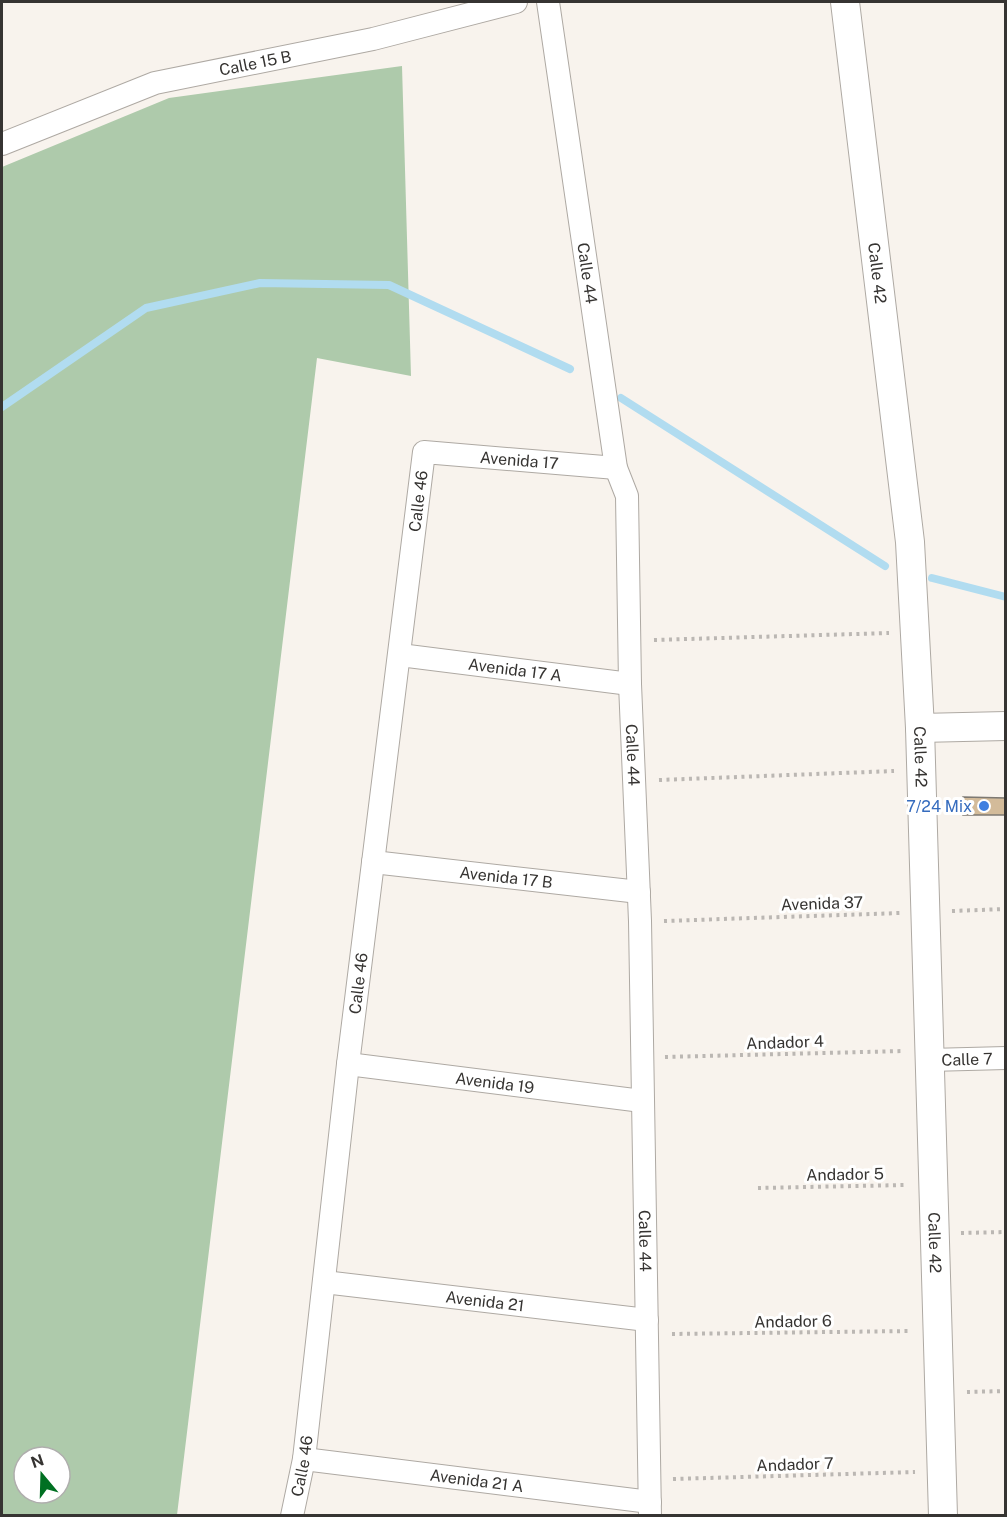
<svg xmlns="http://www.w3.org/2000/svg" width="1007" height="1517" font-family="'Public Sans',sans-serif">
	<rect width="100%" height="100%" fill="#f8f3ed"/>
	<path fill="#aecaab" fill-rule="evenodd" d="M 402,66 L 411,376 L 317,358 L 177,1515 L 2,1515 L 2,167 L 169,98 ZM 24,1457 L 60,1457 L 60,1493 L 24,1493 Z"/>
	<g fill="none" stroke-linecap="round" stroke-linejoin="round">
		<path stroke="#b1dcf0" stroke-width="8" d="M 621,398 L 885,566
			M 2,407 L 146,308 L 260,283 L 389,285 L 570,369
			M 932,578 L 1006,597"/>
	</g>
	<path fill="#d3bb9a" stroke="#7d7973" stroke-width="1.5" d="M 963,797 L 1006,798 L 1006,815 L 963,815 Z"/>
	<g fill="none" stroke-linecap="round" stroke-linejoin="round">
		<g stroke="#aea9a3" stroke-width="24">
			<g id="minor">
				<path id="s1" d="M 548,2 L 616,468 L 627,496 L 630,684 L 640,921 L 650,1516"/>
				<path id="s2" d="M 2,144 L 155,83 L 373,39 L 516,2"/>
				<path id="s3" d="M 400,655 L 630,684"/>
				<path id="s4" d="M 373,862 L 639,892"/>
				<path id="s5" d="M 929,1060 L 1006,1058"/>
				<path id="s6" d="M 348,1064 L 642,1101"/>
				<path id="s7" d="M 324,1282 L 647,1320"/>
				<path id="s8" d="M 304,1459 L 650,1502"/>
				<path id="s9" d="M 292,1516 L 304,1459 L 348,1064 L 424,452 L 616,468"/>
			</g>
		</g>
		<g stroke="#aea9a3" stroke-width="30">
			<g id="tertiary">
				<path id="s10" d="M 845,2 L 910,542 L 920,728 L 943,1516"/>
				<path d="M 920,728 L 1006,726"/>
			</g>
		</g>
		<path stroke="#bbb7b3" stroke-width="4" stroke-dasharray="3 4.5" stroke-linecap="butt" d="M 654,640 L 889,633
			M 659,780 L 894,771
			M 952,911 L 1006,909
			M 664,921 L 900,913
			M 665,1057 L 904,1051
			M 758,1188 L 905,1185
			M 961,1233 L 1006,1232
			M 672,1334 L 910,1331
			M 967,1392 L 1006,1391
			M 673,1479 L 915,1472"/>
		<use href="#minor" stroke="#fff" stroke-width="22"/>
		<use href="#tertiary" stroke="#fff" stroke-width="28"/>
	</g>
	<circle fill="#3f7fe0" stroke="#fff" stroke-width="2" cx="984" cy="806" r="6"/>
	<g text-anchor="middle" stroke-width="6" stroke-linejoin="round" paint-order="stroke">
		<g font-size="16" fill="#363432" stroke="#fff">
			<text dy="6" stroke="none"><textPath href="#s2" startOffset="267">Calle 15 B</textPath></text>
			<text dy="6" stroke="none"><textPath href="#s1" startOffset="274">Calle 44</textPath></text>
			<text dy="6" stroke="none"><textPath href="#s10" startOffset="273">Calle 42</textPath></text>
			<text dy="6" stroke="none"><textPath href="#s9" startOffset="1168">Avenida 17</textPath></text>
			<text dy="6" stroke="none"><textPath href="#s9" startOffset="1023">Calle 46</textPath></text>
			<text dy="6" stroke="none"><textPath href="#s3" startOffset="116">Avenida 17 A</textPath></text>
			<text dy="6" stroke="none"><textPath href="#s1" startOffset="760">Calle 44</textPath></text>
			<text dy="6" stroke="none"><textPath href="#s10" startOffset="759">Calle 42</textPath></text>
			<text dy="6" stroke="none"><textPath href="#s4" startOffset="134">Avenida 17 B</textPath></text>
			<text transform="translate(822 903) rotate(-2)" y="6">Avenida 37</text>
			<text dy="6" stroke="none"><textPath href="#s9" startOffset="537">Calle 46</textPath></text>
			<text transform="translate(785 1042) rotate(-2)" y="6">Andador 4</text>
			<text dy="6" stroke="none"><textPath href="#s5" startOffset="38">Calle 7</textPath></text>
			<text dy="6" stroke="none"><textPath href="#s6" startOffset="148">Avenida 19</textPath></text>
			<text transform="translate(845 1174) rotate(-1)" y="6">Andador 5</text>
			<text dy="6" stroke="none"><textPath href="#s1" startOffset="1246">Calle 44</textPath></text>
			<text dy="6" stroke="none"><textPath href="#s10" startOffset="1245">Calle 42</textPath></text>
			<text dy="6" stroke="none"><textPath href="#s7" startOffset="162">Avenida 21</textPath></text>
			<text transform="translate(793 1321) rotate(-1)" y="6">Andador 6</text>
			<text transform="translate(795 1464) rotate(-2)" y="6">Andador 7</text>
			<text dy="6" stroke="none"><textPath href="#s9" startOffset="51">Calle 46</textPath></text>
			<text dy="6" stroke="none"><textPath href="#s8" startOffset="174">Avenida 21 A</textPath></text>
		</g>
		<g font-size="16" fill="#366cbe" stroke="#fff" text-anchor="end">
			<text x="972" y="812">7/24 Mix</text>
		</g>
	</g>
	<rect width="1007" height="1517" fill="none" stroke="#363432" stroke-width="6"/>
	<g transform="translate(42 1475) rotate(341)"><circle r="28" fill="#ffffff" stroke="#afaead" stroke-width="1.5"/>
	<path d="M0-4.5L10 22L0 15L-10 22Z" fill="#007022"/>
	<text y="-9" font-size="16" font-weight="bold" text-anchor="middle" fill="#363432">N</text>
	</g>
</svg>
